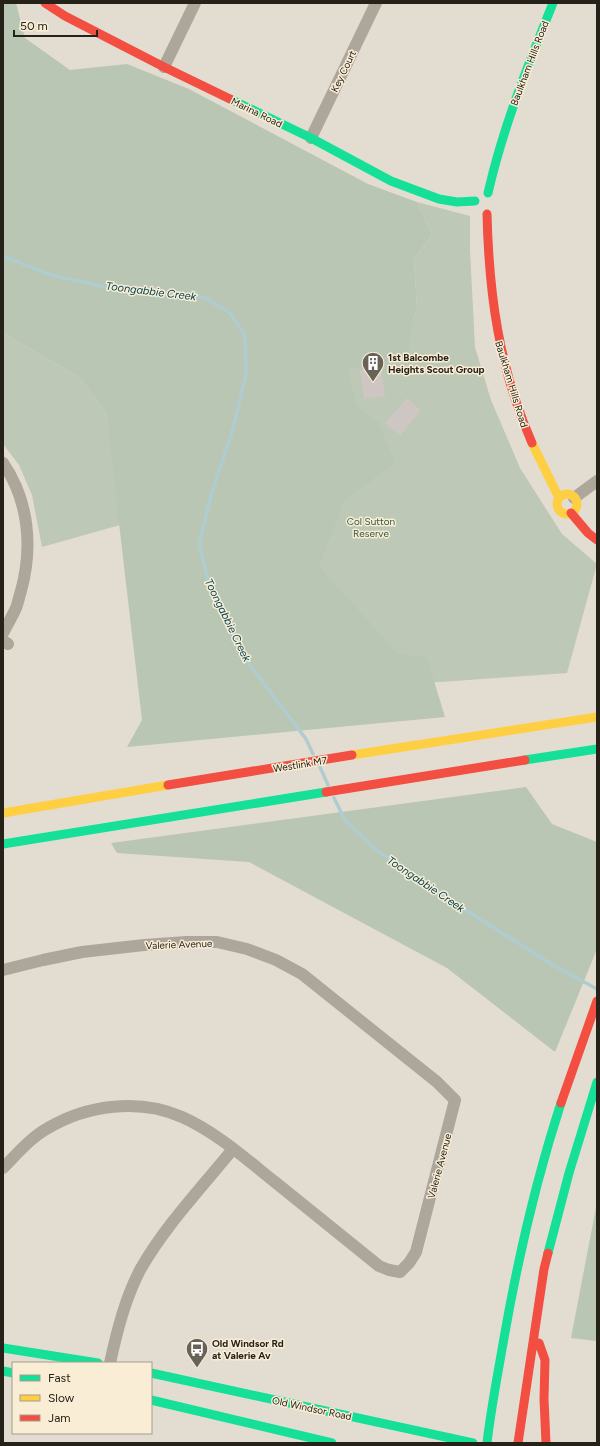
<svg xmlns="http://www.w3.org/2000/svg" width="600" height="1446" font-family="Figtree,sans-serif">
	<rect width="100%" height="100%" fill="#e3ddd1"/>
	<path fill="#bec8b7" d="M 417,202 L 470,216 L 470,250 L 475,347 L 491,400 L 520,468 L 562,534 L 597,564 L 567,673 L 315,691 L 215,392 L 413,319 L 417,309 L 414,259 L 432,235 Z
		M 3,333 L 79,377 L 106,412 L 120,525 L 42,547 L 32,495 L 19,465 L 3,444 Z"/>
	<path fill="#b9c6b3" d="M 3,3 L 16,3 L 25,38 L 70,70 L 127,64 L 189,89 L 368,184 L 417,202 L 432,235 L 414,259 L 417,309 L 413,319 L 407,359 L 348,369 L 356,405 L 378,422 L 395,463 L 345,500 L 319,566 L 397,653 L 427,658 L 445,717 L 127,747 L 142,720 L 106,412 L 79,377 L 3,333 Z
		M 526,787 L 552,824 L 597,842 L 597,949 L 555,1052 L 447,968 L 249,862 L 117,853 L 111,843 Z
		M 597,1202 L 597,1339 L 596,1341 L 571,1338 Z"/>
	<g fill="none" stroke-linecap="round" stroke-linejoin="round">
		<path stroke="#afccd0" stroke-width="3.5" d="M 3,256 L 48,274 L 118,290 L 204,297 L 230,313 L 245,335 L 246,374 L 233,429 L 212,492 L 199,544 L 208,580 L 246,660 L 306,739 L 313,754
			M 320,767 L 328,785
			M 334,798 L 345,820 L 376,850 L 472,914 L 553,965 L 597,989"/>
	</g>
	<path fill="#cec6c3" d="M 381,367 L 385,396 L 364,399 L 360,370 Z
		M 407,398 L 421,410 L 400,436 L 385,423 Z"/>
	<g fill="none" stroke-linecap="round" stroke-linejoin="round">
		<path stroke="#ada69b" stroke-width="12" d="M 164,67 L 195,3
			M 311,138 L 376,3
			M 3,463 C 29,501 33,547 21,591 C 19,597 18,603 16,608 C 12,617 7,625 3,633
			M 574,498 L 597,481
			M 3,641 L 8,644
			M 3,970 L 43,960 L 82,952 L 144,945 L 187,942 L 217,942 L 247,949 L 276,960 L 302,974 L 437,1082 L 455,1100 L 416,1252 L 409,1263 L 400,1272 L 389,1270 L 379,1266 C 344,1238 310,1210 275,1182 C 246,1159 216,1132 182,1117 C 139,1098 87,1105 48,1128 C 30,1138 17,1154 3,1168
			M 110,1363 C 117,1331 125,1299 140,1270 C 165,1226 201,1188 233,1149"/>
		<path stroke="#16e098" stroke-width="9" d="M 230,99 L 311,138 L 391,181 L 439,199 L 457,202 L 475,201
			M 488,193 C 503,127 528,65 553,3
			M 525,760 L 597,749
			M 3,844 L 326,792
			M 548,1253 L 569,1173 L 597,1082
			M 3,1348 L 98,1363
			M 3,1371 L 13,1373
			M 151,1373 L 473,1443
			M 151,1400 L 332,1443
			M 487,1443 C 491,1408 498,1373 504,1338 C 518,1258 536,1180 561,1103"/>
		<path stroke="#ffcf43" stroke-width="9" d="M 532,443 L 559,498
			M557 504a10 10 0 1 1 20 0a10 10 0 1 1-20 0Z
			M 352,755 L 597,717
			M 3,813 L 168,785"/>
		<path stroke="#f24e42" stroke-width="9" d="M 45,3 L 65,16 L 164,67 L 230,99
			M 487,214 C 489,295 499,368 532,443
			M 571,513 L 588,533 L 597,540
			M 168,785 L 352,755
			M 326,792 L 525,760
			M 561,1103 L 597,1001
			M 539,1343 L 545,1360 L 544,1399 L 546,1443
			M 518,1443 L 544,1269 L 548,1253"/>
	</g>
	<defs>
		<g id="building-pin" transform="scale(1.15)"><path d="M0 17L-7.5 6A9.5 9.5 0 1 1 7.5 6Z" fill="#686359" stroke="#f9edd6"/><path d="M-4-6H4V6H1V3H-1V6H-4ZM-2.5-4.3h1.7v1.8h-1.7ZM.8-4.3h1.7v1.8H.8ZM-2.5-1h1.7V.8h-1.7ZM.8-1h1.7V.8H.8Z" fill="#fff"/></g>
		<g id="bus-pin" transform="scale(1.15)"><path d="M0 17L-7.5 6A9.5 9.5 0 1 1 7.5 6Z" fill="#686359" stroke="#f9edd6"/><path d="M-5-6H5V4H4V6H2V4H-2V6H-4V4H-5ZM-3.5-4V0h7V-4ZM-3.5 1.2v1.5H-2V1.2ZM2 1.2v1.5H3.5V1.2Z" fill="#fff"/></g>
	</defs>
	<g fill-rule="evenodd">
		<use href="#building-pin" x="373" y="363"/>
		<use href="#bus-pin" x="197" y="1349"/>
	</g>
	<g text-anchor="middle" stroke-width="3" stroke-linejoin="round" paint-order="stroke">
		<g font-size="10" fill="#262219" stroke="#f9edd6">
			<text transform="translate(529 63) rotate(-69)" y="4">Baulkham Hills Road</text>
			<text transform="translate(343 71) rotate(-64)" y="4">Key Court</text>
			<text transform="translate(257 112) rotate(26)" y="4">Marina Road</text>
			<text transform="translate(512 384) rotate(73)" y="4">Baulkham Hills Road</text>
			<text transform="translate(300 764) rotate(-9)" y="4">Westlink M7</text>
			<text transform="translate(179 944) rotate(-2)" y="4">Valerie Avenue</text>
			<text transform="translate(439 1166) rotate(-75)" y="4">Valerie Avenue</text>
			<text transform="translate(312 1408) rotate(12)" y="4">Old Windsor Road</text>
		</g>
		<g font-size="10" font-weight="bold" fill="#262219" stroke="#f9edd6" text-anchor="start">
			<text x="388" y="361">1st Balcombe<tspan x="388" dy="12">Heights Scout Group</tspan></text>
			<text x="212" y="1347">Old Windsor Rd<tspan x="212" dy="12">at Valerie Av</tspan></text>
		</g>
		<g font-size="10" fill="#2c5a36" stroke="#f9edd6">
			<text x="371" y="525">Col Sutton<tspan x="371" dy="12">Reserve</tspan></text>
		</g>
		<g font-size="11" font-style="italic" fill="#004350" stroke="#f9edd6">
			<text transform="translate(151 291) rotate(7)" y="4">Toongabbie Creek</text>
			<text transform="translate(228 620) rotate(64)" y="4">Toongabbie Creek</text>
			<text transform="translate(426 884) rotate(34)" y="4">Toongabbie Creek</text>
		</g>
	</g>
	<rect width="600" height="1446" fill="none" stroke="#262219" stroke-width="8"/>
	<rect x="12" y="1362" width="140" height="72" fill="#f9edd6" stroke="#a59c8a"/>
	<rect x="20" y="1375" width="20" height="6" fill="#16e098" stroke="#a59c8a"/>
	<text x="48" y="1382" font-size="12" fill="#262219">Fast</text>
	<rect x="20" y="1395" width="20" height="6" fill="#ffcf43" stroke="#a59c8a"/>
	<text x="48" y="1402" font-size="12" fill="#262219">Slow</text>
	<rect x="20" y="1415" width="20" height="6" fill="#f24e42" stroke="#a59c8a"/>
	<text x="48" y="1422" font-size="12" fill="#262219">Jam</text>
	<path d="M14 30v6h83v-6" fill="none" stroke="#262219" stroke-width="2"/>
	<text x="20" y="30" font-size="12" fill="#262219" stroke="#f9edd6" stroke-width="3" paint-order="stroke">50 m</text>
</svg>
